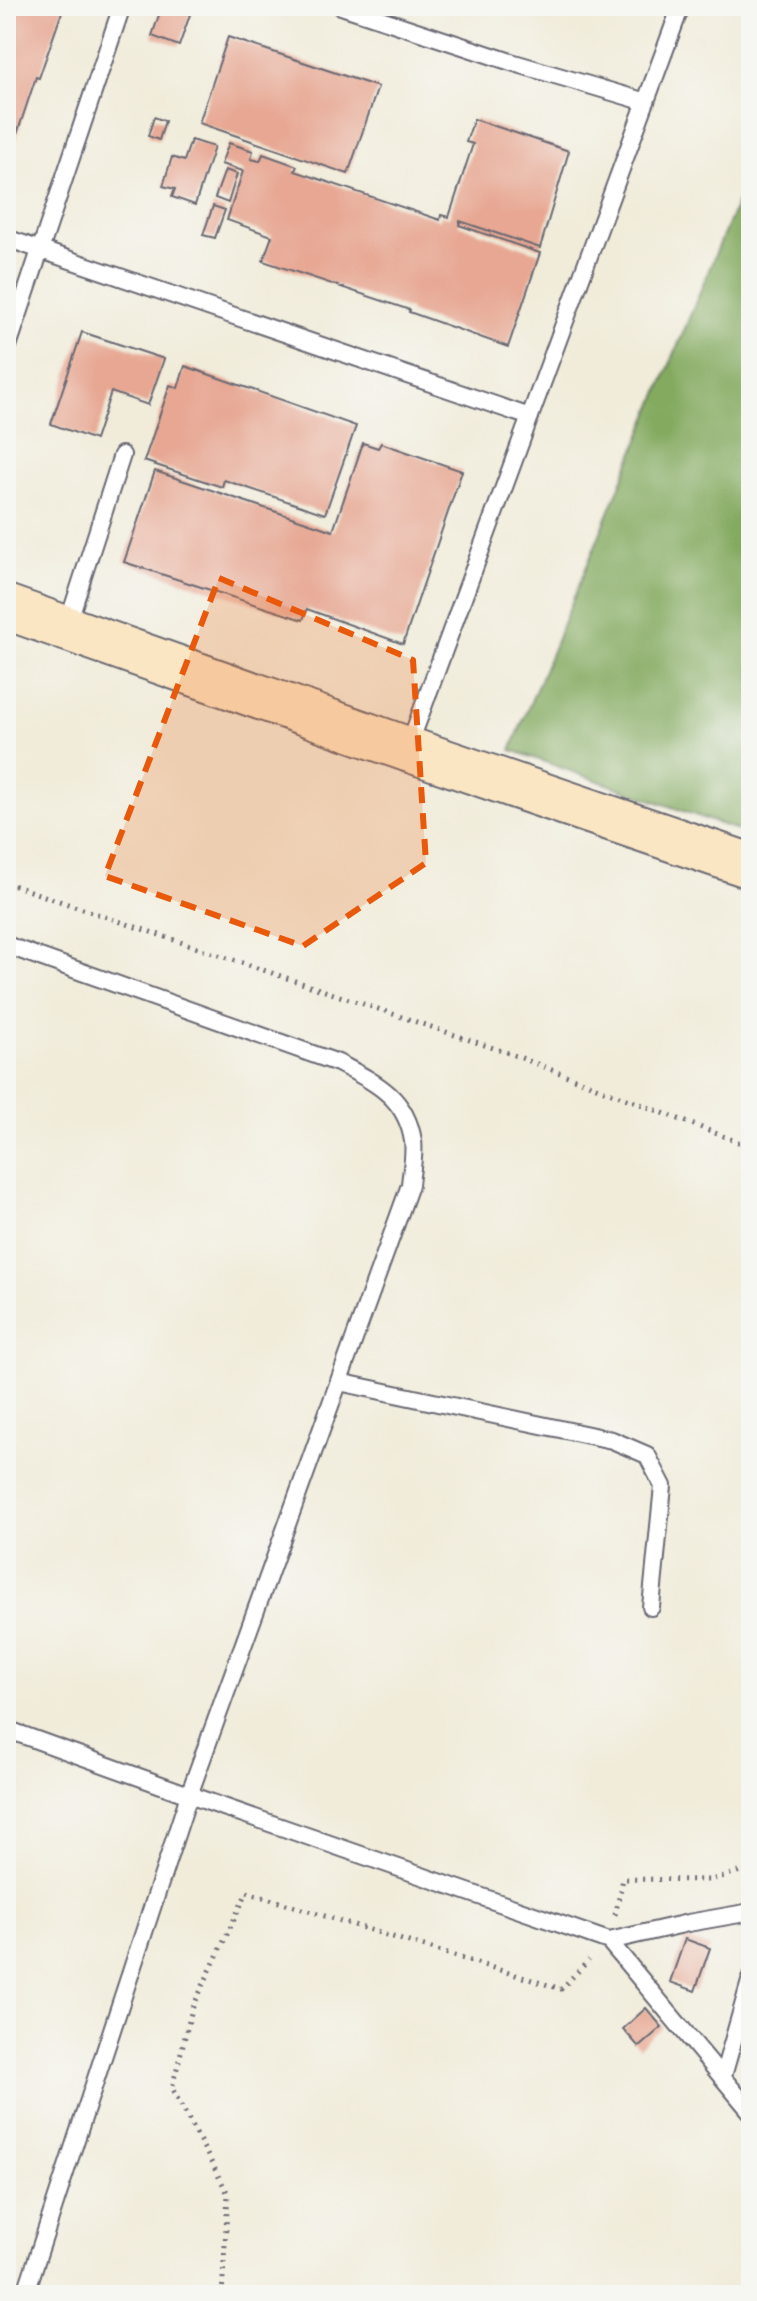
<svg xmlns="http://www.w3.org/2000/svg" width="757" height="2301" font-family="Alegreya,serif">
	<rect width="100%" height="100%" fill="#f6f6f2"/>
	<filter id="ink" filterUnits="userSpaceOnUse"><feTurbulence type="fractalNoise" baseFrequency=".0125" numOctaves="2"/><feDisplacementMap in="SourceGraphic" scale="16" xChannelSelector="R" yChannelSelector="G"/><feConvolveMatrix kernelMatrix="1 2 1 2 8 2 1 2 1" color-interpolation-filters="sRGB"/></filter>
	<filter id="wash" filterUnits="userSpaceOnUse"><feTurbulence type="fractalNoise" baseFrequency=".006" numOctaves="4" result="noise"/><feDisplacementMap in="SourceGraphic" scale="32" xChannelSelector="R" yChannelSelector="G"/><feGaussianBlur stdDeviation="1.8" result="paint"/><feColorMatrix in="noise" values="0 0 0 0 0 0 0 0 0 0 0 0 0 0 0 0 0 1.4 0 .05"/><feComposite in="paint" operator="in"/></filter>
	<g filter="url(#wash)">
		<rect width="100%" height="100%" fill="#f1ecda"/>
		<path fill="#84aa60" stroke="#53664e" stroke-width="2" d="M 751,168 L 751,835 L 511,750 Z"/>
		<g id="blocks">
			<path fill="#e7a793" d="M 6,6 L 64,6 L 39,78 L 36,77 L 7,164 Z
				M 162,6 L 193,6 L 179,46 L 152,36 Z
				M 228,37 L 378,87 L 348,174 L 199,123 Z
				M 154,117 L 165,121 L 159,140 L 148,136 Z
				M 474,119 L 569,151 L 540,248 L 460,221 L 459,225 L 540,253 L 508,347 L 409,312 L 410,310 L 263,261 L 272,236 L 227,220 L 243,171 L 221,164 L 229,143 L 253,151 L 251,159 L 260,161 L 263,154 L 297,166 L 295,171 L 440,220 L 441,215 L 449,217 L 473,144 L 466,142 Z
				M 191,140 L 214,147 L 195,205 L 172,197 L 175,189 L 163,186 L 172,157 L 184,161 Z
				M 225,170 L 237,174 L 228,203 L 215,198 Z
				M 213,206 L 225,210 L 215,238 L 203,235 Z
				M 82,332 L 164,359 L 148,405 L 111,392 L 95,440 L 51,424 Z
				M 185,366 L 356,426 L 325,514 L 230,482 L 224,480 L 222,487 L 144,461 L 170,385 L 178,388 Z
				M 363,443 L 378,448 L 381,443 L 462,471 L 403,644 L 307,609 L 303,620 L 124,562 L 155,471 L 333,531 Z
				M 685,1939 L 710,1948 L 695,1991 L 670,1982 Z
				M 646,2008 L 662,2027 L 639,2047 L 623,2029 Z"/>
		</g>
	</g>
	<g filter="url(#ink)">
		<use href="#blocks" fill-opacity="0" stroke="#6a6973" stroke-width="2"/>
		<g fill="none" stroke-linecap="round" stroke-linejoin="round">
			<g stroke="#6a6973" stroke-width="20">
				<path id="lane" d="M 341,6 L 511,62 L 646,102
					M 6,238 L 530,417
					M 6,352 L 122,6
					M 67,626 L 122,455
					M 408,748 L 681,6
					M 6,945 L 338,1063 C 374,1082 406,1096 413,1141 C 415,1155 411,1171 410,1185 L 189,1795 L 25,2295
					M 339,1382 L 612,1440 L 647,1455 L 663,1486 L 651,1607
					M 6,1729 L 189,1795 L 609,1941 L 751,2112
					M 609,1941 L 688,1923 L 751,1912
					M 723,2076 L 751,1978"/>
			</g>
			<g stroke="#6a6973" stroke-width="48">
				<path id="secondary" d="M 6,607 L 407,749 L 751,866"/>
			</g>
			<path stroke="#6a6973" stroke-width="5" stroke-dasharray="2 6" stroke-linecap="butt" d="M 6,883 L 511,1054 L 751,1147
				M 615,1915 L 623,1879 L 711,1880 L 751,1868
				M 222,2295 L 228,2194 L 172,2088 L 192,2009 L 247,1892 L 561,1989 L 589,1960"/>
			<use href="#lane" stroke="#fff" stroke-width="16"/>
			<use href="#secondary" stroke="#fbe6c4" stroke-width="44"/>
		</g>
	</g>
	<path fill="#e8590c" fill-opacity="0.2" stroke="#e8590c" stroke-width="6" stroke-dasharray="16 10" stroke-linejoin="round" d="M 219,578 L 413,660 L 426,863 L 303,946 L 105,876 Z"/>
	<rect width="757" height="2301" fill="none" stroke="#f6f6f2" stroke-width="32"/>
</svg>
